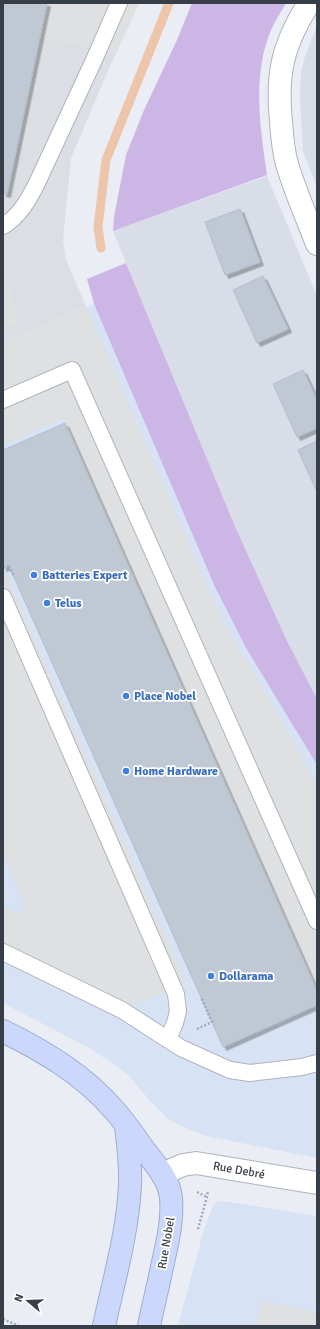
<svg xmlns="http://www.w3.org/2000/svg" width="320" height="1329" font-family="Signika,sans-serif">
	<defs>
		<filter id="shadow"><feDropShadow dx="3.5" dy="3.5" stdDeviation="0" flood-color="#0004"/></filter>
	</defs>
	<rect width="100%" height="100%" fill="#eaedf4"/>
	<path fill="#d8dde7" d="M 317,26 L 317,187 L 303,152 L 300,96 L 301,71 L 305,56 Z
		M 267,176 L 317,296 L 317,699 L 286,639 L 234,524 L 113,231 Z"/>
	<path fill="#d7e3f4" d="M 94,304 L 215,587 L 246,648 L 317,765 L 317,1158 L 206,1136 L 189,1130 L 168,1119 L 153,1104 L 127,1074 L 109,1061 L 89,1048 L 3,1003 L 3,343 Z
		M 222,1201 L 317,1216 L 317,1326 L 178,1326 L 204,1229 L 213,1206 L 217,1202 Z"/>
	<path fill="#dbdfe3" d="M 3,3 L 139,3 L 110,66 L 71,158 L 63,240 L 66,260 L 86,306 L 3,343 Z"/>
	<path fill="#cbb6e5" d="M 192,3 L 286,3 C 281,12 275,21 271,30 C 252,76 260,127 267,175 L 113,231 L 114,217 L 126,155 L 144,110 L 177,40 Z
		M 126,263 L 234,524 L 286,639 L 317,699 L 317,765 L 246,648 L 215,587 L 94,304 L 87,279 Z"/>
	<path fill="#dee0e2" d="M 47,3 L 139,3 L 117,52 L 40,38 Z
		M 3,268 L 19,322 L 3,329 Z
		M 86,306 L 222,620 L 268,697 L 317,784 L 317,991 L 65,423 L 62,419 L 3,445 L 3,343 Z
		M 5,571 L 186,982 L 173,989 L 122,1010 L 3,952 L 3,907 L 12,911 L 20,913 L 25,909 L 24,903 L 3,853 L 3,572 Z
		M 262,1301 L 317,1312 L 317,1326 L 256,1326 Z"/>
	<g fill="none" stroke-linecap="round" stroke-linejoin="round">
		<path stroke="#ecc5ab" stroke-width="9" d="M 101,248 L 98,227 L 106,160 L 169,3"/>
	</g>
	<path fill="#c0c8d4" stroke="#b3becf" filter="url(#shadow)" d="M 3,3 L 47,3 L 7,194 L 3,193 Z
		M 240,209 L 260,262 L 225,275 L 205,222 Z
		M 263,276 L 288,329 L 257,343 L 233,290 Z
		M 303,370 L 317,400 L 317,428 L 297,437 L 273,384 Z
		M 65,423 L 317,991 L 317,1005 L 223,1047 L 9,566 L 3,568 L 3,450 Z
		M 317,441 L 317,492 L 298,450 Z"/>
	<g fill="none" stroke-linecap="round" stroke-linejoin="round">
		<g stroke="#adb3bf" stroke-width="18">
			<path id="lane" d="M 3,226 C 19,217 29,199 37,183 L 94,60 L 119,3
				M 3,400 L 72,370 L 317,921
				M 3,597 L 176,994 L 178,1011 L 175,1023 L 168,1039
				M 3,952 L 122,1010 L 181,1048 L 230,1070 L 250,1073 L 302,1067 L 317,1063"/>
		</g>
		<g stroke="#adb3bf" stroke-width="24">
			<path id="street" d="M 309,3 C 283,44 276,73 281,122 C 282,136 283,150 287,164 C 295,191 307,218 317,244
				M 162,1174 L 183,1165 L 196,1163 L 317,1183"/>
		</g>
		<g stroke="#9eacd3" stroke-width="24">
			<path id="secondary" d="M 3,1031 C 44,1051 84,1075 114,1110 C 125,1122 135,1137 145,1151 C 156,1165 169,1179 171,1198 C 173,1221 167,1244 162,1267 C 158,1287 153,1306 149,1326
				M 104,1326 C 114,1279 128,1232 130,1184 C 131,1165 128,1145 126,1126"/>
		</g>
		<path stroke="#9faabf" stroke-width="2.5" stroke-dasharray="2 2" stroke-linecap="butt" d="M 9,566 L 14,576
			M 3,568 L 9,566
			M 197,1029 L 212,1022 L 201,997
			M 197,1192 L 207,1197
			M 198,1229 L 207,1197 L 208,1191
			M 3,1319 L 19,1326"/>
		<use href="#lane" stroke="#fff" stroke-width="16"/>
		<use href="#street" stroke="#fff" stroke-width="22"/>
		<use href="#secondary" stroke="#ccd8fb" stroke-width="22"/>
	</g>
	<g fill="#3f7fe0" stroke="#fff" stroke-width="1.5">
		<circle cx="34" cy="575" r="4"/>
		<circle cx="47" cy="603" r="4"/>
		<circle cx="126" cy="696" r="4"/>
		<circle cx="126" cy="771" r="4"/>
		<circle cx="211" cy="976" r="4"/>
	</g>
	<g text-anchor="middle" stroke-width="3.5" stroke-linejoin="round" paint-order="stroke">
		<g font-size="12" font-weight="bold" fill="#366cbe" stroke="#fff" text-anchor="start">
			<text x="42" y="579">Batteries Expert</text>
			<text x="55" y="607">Telus</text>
			<text x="134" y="700">Place Nobel</text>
			<text x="134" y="775">Home Hardware</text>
			<text x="219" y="980">Dollarama</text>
		</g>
		<g font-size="12" fill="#383e47" stroke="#fff">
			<text transform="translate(239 1170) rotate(10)" y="4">Rue Debré</text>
			<text transform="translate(166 1243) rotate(-80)" y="4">Rue Nobel</text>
		</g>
	</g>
	<rect width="320" height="1329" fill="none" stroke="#383e47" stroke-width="8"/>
	<g transform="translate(28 1301) rotate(289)" stroke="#ffffff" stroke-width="3" paint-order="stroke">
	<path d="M0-3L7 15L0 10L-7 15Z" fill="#383e47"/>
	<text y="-6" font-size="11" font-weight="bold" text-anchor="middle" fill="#383e47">N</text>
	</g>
</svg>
